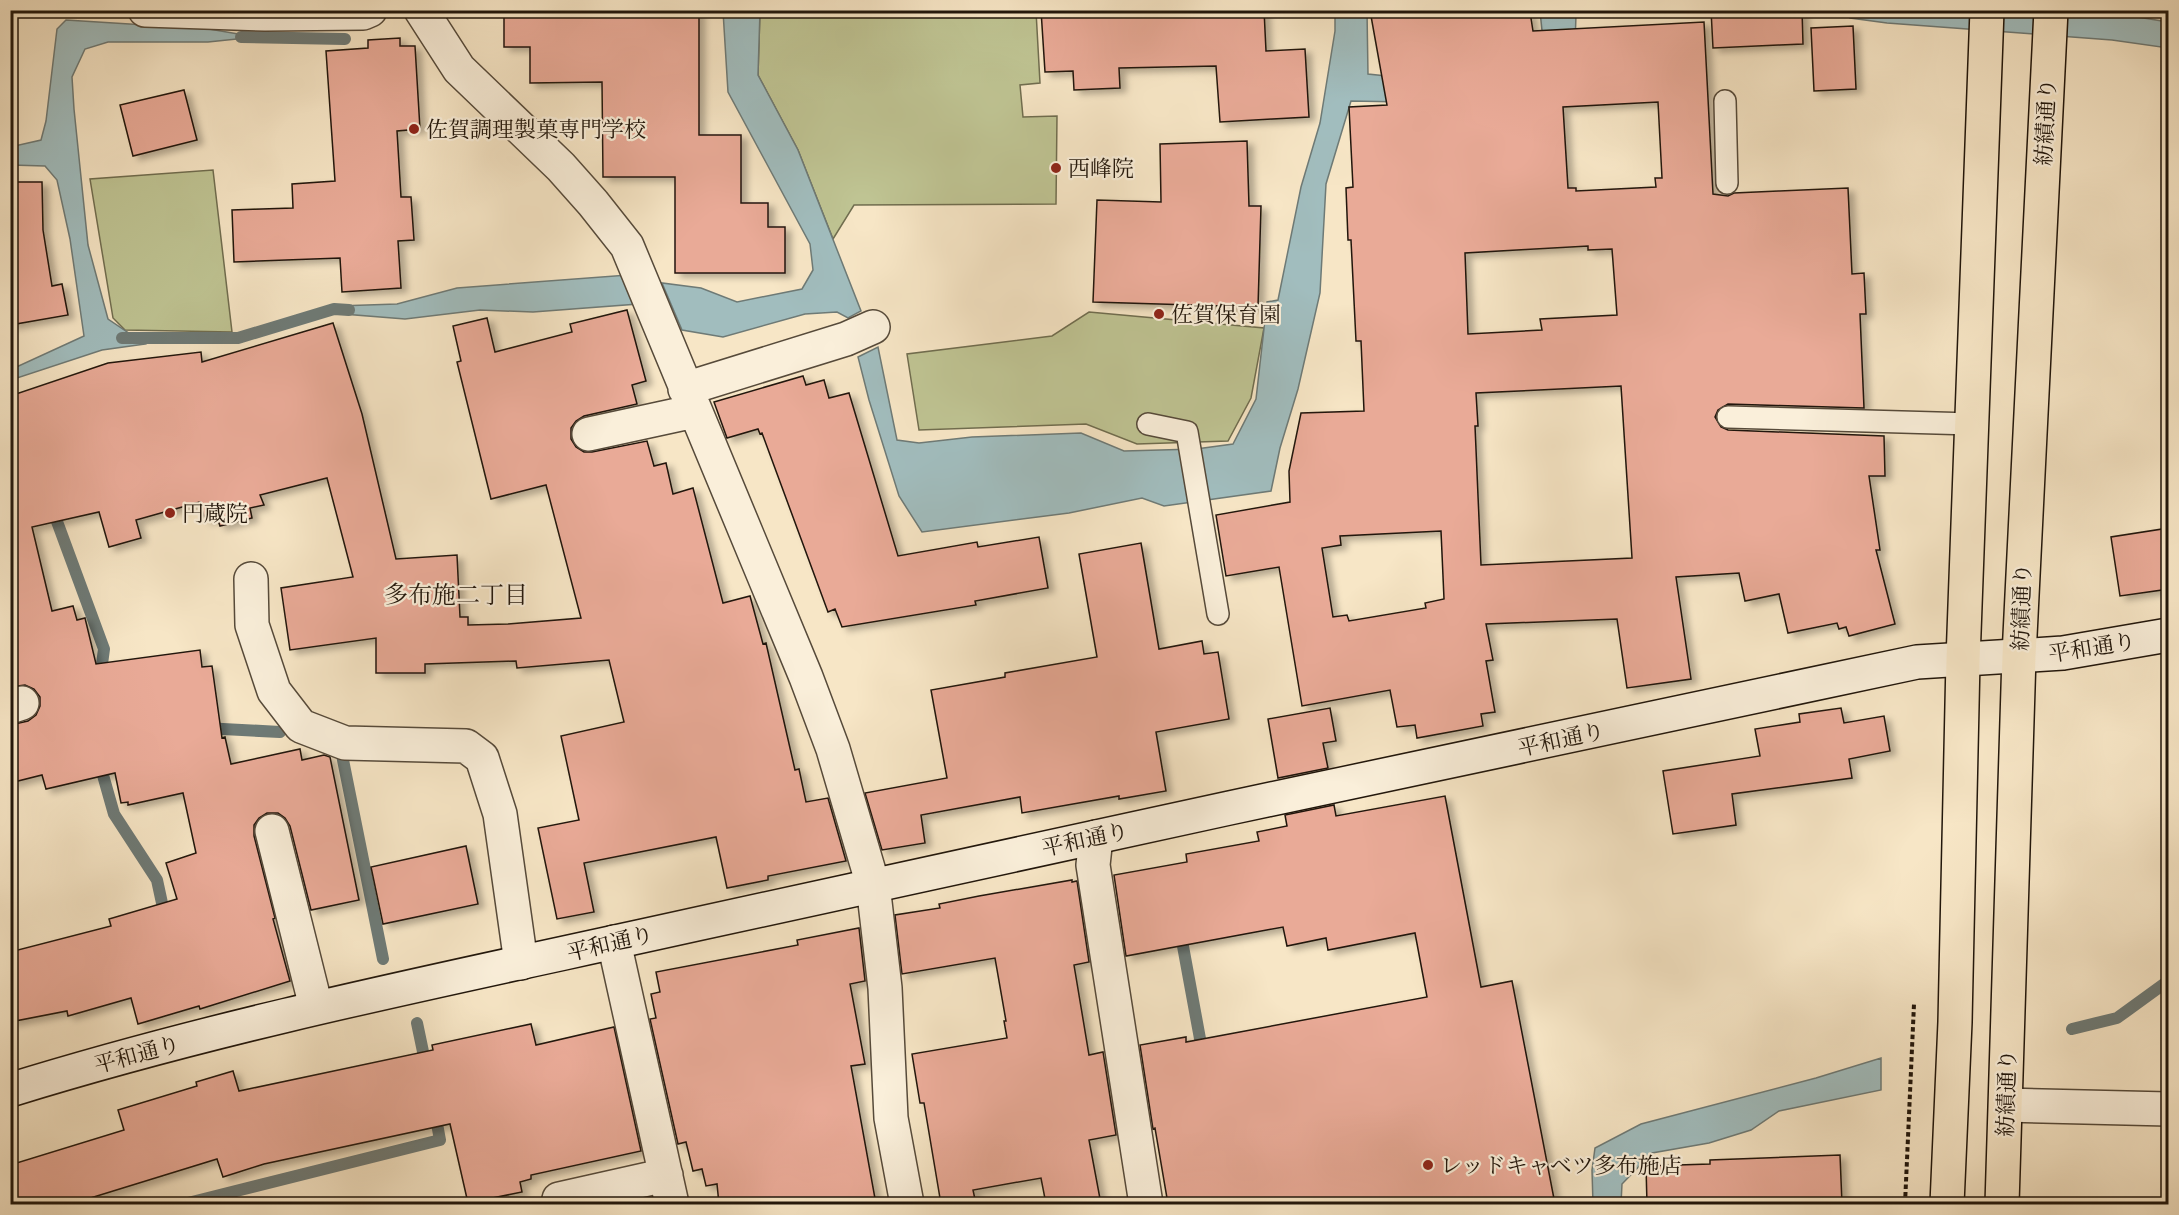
<svg xmlns="http://www.w3.org/2000/svg" width="2179" height="1215" font-family="'Sorts Mill Goudy','Noto Serif JP',serif">
	<defs>
		<filter id="shadow"><feDropShadow dx="6" dy="4" stdDeviation="3" flood-color="#0004"/></filter>
	</defs>
	<rect width="100%" height="100%" fill="#f7e6c6"/>
	<filter id="stains"><feTurbulence type="fractalNoise" baseFrequency=".00333" numOctaves="4"/><feColorMatrix values="0 0 0 0 .2 0 0 0 0 .09 0 0 0 0 .02 0 0 0 .5 -.17"/></filter>
	<radialGradient id="worn" r=".72"><stop offset=".6" stop-color="#630" stop-opacity="0"/><stop offset="1" stop-color="#630" stop-opacity=".3"/></radialGradient>
	<path fill="#bfc493" stroke="#706d4f" stroke-width="1.5" d="M 760,11 L 1036,11 L 1040,83 L 1020,85 L 1023,117 L 1057,116 L 1056,204 L 854,205 L 833,239 L 798,150 L 758,75 Z
		M 213,170 L 232,332 L 125,330 L 113,318 L 90,179 Z
		M 1089,312 L 1264,328 L 1251,398 L 1228,441 L 1137,444 L 1086,424 L 919,430 L 907,354 L 1052,336 Z"/>
	<path fill="#a1bdbe" stroke="#6e7a76" stroke-width="1.5" d="M 2070,10 L 2113,13 L 2168,22 L 2168,48 L 2112,40 L 1887,23 L 1850,18 L 1842,11 Z
		M 723,11 L 760,11 L 758,75 L 798,150 L 861,311 L 848,318 L 837,312 L 805,314 L 723,337 L 682,330 L 662,283 L 701,288 L 737,302 L 802,289 L 813,270 L 810,244 L 728,92 Z
		M 1335,11 L 1367,11 L 1368,74 L 1472,85 L 1546,70 L 1540,11 L 1585,11 L 1576,15 L 1573,105 L 1351,101 L 1326,184 L 1320,293 L 1298,389 L 1280,448 L 1271,491 L 1164,506 L 1142,498 L 1069,513 L 922,532 L 899,496 L 869,400 L 858,357 L 878,347 L 897,440 L 919,443 L 972,437 L 1081,433 L 1124,451 L 1196,449 L 1233,444 L 1256,399 L 1267,302 L 1278,300 L 1301,187 L 1320,123 L 1335,31 Z
		M 66,20 L 209,29 L 256,37 L 208,42 L 108,42 L 85,49 L 72,77 L 74,109 L 88,245 L 108,319 L 145,344 L 102,350 L 11,380 L 12,369 L 84,336 L 70,239 L 57,180 L 45,166 L 11,165 L 10,147 L 41,140 L 46,121 L 57,29 Z
		M 628,275 L 638,304 L 533,312 L 480,310 L 405,319 L 331,313 L 337,306 L 397,304 L 457,288 Z
		M 1881,1058 L 1881,1090 L 1779,1111 L 1751,1130 L 1709,1143 L 1652,1153 L 1622,1184 L 1621,1204 L 1593,1204 L 1592,1170 L 1595,1148 L 1641,1124 L 1816,1078 Z"/>
	<g fill="none" stroke-linecap="round" stroke-linejoin="round">
		<path stroke="#6e7a76" stroke-width="12" d="M 241,37 L 345,39
			M 122,338 L 238,338 L 334,309 L 349,310
			M 52,508 L 104,649 L 100,679
			M 204,728 L 280,732
			M 342,755 L 383,959
			M 99,761 L 114,814 L 157,880 L 165,917
			M 1180,930 L 1203,1055
			M 417,1023 L 426,1066
			M 2072,1029 L 2117,1018 L 2168,981
			M 184,1204 L 440,1140 L 435,1113"/>
	</g>
	<path fill="#e9aa97" stroke="#21160b" stroke-width="1.5" fill-rule="evenodd" filter="url(#shadow)" d="M 504,10 L 699,10 L 699,135 L 741,135 L 741,203 L 768,203 L 768,227 L 785,227 L 785,273 L 675,273 L 675,177 L 603,177 L 602,82 L 530,83 L 530,47 L 504,47 Z
		M 1041,10 L 1264,10 L 1266,51 L 1305,49 L 1309,117 L 1220,122 L 1216,66 L 1119,68 L 1120,88 L 1074,90 L 1073,71 L 1045,72 Z
		M 1403,10 L 1498,10 L 1500,17 L 1530,12 L 1533,31 L 1704,22 L 1713,194 L 1728,196 L 1734,193 L 1848,188 L 1852,274 L 1864,273 L 1866,314 L 1860,314 L 1864,408 L 1728,404 L 1718,410 L 1715,417 L 1721,427 L 1728,430 L 1884,436 L 1885,476 L 1869,476 L 1880,550 L 1876,550 L 1895,624 L 1849,636 L 1846,627 L 1839,629 L 1837,623 L 1788,633 L 1779,594 L 1745,601 L 1739,573 L 1676,577 L 1691,679 L 1627,688 L 1617,619 L 1486,624 L 1493,660 L 1486,661 L 1495,712 L 1481,714 L 1483,726 L 1417,738 L 1415,725 L 1397,727 L 1390,690 L 1302,706 L 1279,567 L 1226,576 L 1216,515 L 1290,502 L 1289,471 L 1301,413 L 1364,411 L 1361,341 L 1356,341 L 1351,240 L 1348,240 L 1346,188 L 1353,187 L 1349,107 L 1387,105 L 1371,16 ZM 1658,102 L 1662,178 L 1655,178 L 1656,187 L 1576,191 L 1576,188 L 1568,188 L 1563,107 ZM 1588,246 L 1588,250 L 1612,249 L 1617,315 L 1540,319 L 1542,330 L 1468,334 L 1465,253 ZM 1621,386 L 1632,558 L 1481,565 L 1475,426 L 1478,426 L 1476,393 ZM 1441,531 L 1444,599 L 1425,603 L 1426,608 L 1349,621 L 1347,615 L 1333,617 L 1322,548 L 1341,545 L 1340,536 Z
		M 1711,10 L 1802,10 L 1803,44 L 1713,48 Z
		M 1853,26 L 1856,89 L 1814,91 L 1811,28 Z
		M 400,38 L 400,46 L 415,46 L 420,129 L 397,131 L 401,197 L 411,197 L 414,240 L 398,241 L 401,288 L 342,292 L 340,258 L 234,262 L 232,210 L 293,208 L 292,184 L 335,181 L 326,51 L 368,48 L 368,40 Z
		M 184,90 L 197,140 L 133,156 L 120,105 Z
		M 1247,141 L 1249,206 L 1261,206 L 1258,307 L 1093,302 L 1097,200 L 1161,202 L 1160,144 Z
		M 10,182 L 42,182 L 43,230 L 52,286 L 62,284 L 68,315 L 10,325 Z
		M 627,310 L 646,381 L 632,385 L 637,404 L 584,416 L 576,421 L 571,428 L 571,439 L 576,447 L 584,452 L 592,452 L 647,441 L 654,466 L 666,463 L 673,494 L 693,488 L 723,603 L 750,596 L 763,644 L 766,643 L 795,770 L 799,769 L 806,802 L 828,798 L 846,861 L 768,876 L 768,880 L 727,888 L 716,837 L 584,863 L 594,912 L 557,919 L 538,828 L 579,820 L 561,736 L 624,722 L 609,660 L 517,668 L 516,661 L 425,664 L 425,673 L 376,673 L 376,638 L 290,650 L 281,588 L 353,577 L 327,478 L 260,495 L 264,505 L 250,508 L 252,518 L 220,526 L 217,517 L 205,520 L 200,502 L 136,520 L 141,538 L 109,547 L 99,512 L 32,527 L 52,611 L 73,606 L 77,620 L 85,618 L 96,664 L 200,650 L 202,667 L 212,666 L 222,738 L 225,737 L 231,764 L 300,749 L 302,760 L 324,755 L 330,757 L 359,900 L 311,910 L 290,826 L 285,818 L 278,813 L 267,813 L 259,818 L 254,825 L 254,836 L 275,918 L 273,919 L 290,981 L 200,1009 L 199,1006 L 138,1024 L 131,998 L 68,1016 L 67,1011 L 10,1022 L 10,952 L 111,926 L 109,919 L 177,899 L 166,863 L 196,853 L 183,793 L 128,805 L 128,802 L 121,803 L 115,773 L 46,789 L 42,775 L 10,783 L 10,725 L 28,721 L 36,715 L 40,706 L 40,697 L 34,689 L 25,685 L 10,687 L 10,396 L 108,363 L 201,352 L 202,362 L 333,323 L 362,414 L 396,559 L 457,555 L 460,617 L 468,617 L 468,625 L 508,624 L 581,618 L 546,485 L 491,499 L 457,362 L 461,361 L 453,326 L 487,318 L 495,352 L 572,332 L 570,324 Z
		M 803,376 L 806,385 L 824,380 L 829,398 L 849,393 L 898,556 L 977,542 L 978,547 L 1039,537 L 1048,588 L 975,601 L 976,605 L 842,627 L 835,609 L 828,612 L 762,433 L 760,434 L 758,429 L 727,438 L 714,402 Z
		M 2169,528 L 2169,589 L 2120,596 L 2111,537 Z
		M 1141,543 L 1159,649 L 1202,641 L 1204,654 L 1218,652 L 1229,719 L 1156,732 L 1166,791 L 1119,799 L 1119,796 L 1022,813 L 1020,797 L 921,815 L 925,843 L 882,850 L 865,793 L 947,778 L 931,690 L 1005,677 L 1005,673 L 1097,657 L 1079,554 Z
		M 1330,708 L 1336,741 L 1323,743 L 1328,768 L 1278,778 L 1268,719 Z
		M 1841,708 L 1844,723 L 1884,716 L 1890,751 L 1849,759 L 1852,778 L 1732,794 L 1736,825 L 1673,834 L 1663,771 L 1760,756 L 1755,729 L 1800,722 L 1799,714 Z
		M 1445,796 L 1481,987 L 1512,981 L 1555,1204 L 1168,1204 L 1155,1128 L 1153,1129 L 1140,1045 L 1186,1037 L 1186,1042 L 1427,997 L 1415,933 L 1328,950 L 1326,938 L 1287,946 L 1283,927 L 1126,956 L 1114,875 L 1187,862 L 1186,854 L 1259,841 L 1257,832 L 1287,826 L 1285,815 L 1334,805 L 1336,816 Z
		M 466,846 L 478,904 L 383,924 L 371,867 Z
		M 1072,880 L 1072,882 L 1077,881 L 1089,962 L 1074,965 L 1089,1055 L 1103,1052 L 1116,1135 L 1089,1140 L 1101,1204 L 1046,1204 L 1041,1178 L 973,1190 L 976,1204 L 941,1204 L 924,1103 L 920,1103 L 912,1054 L 1007,1038 L 1004,1021 L 1006,1021 L 995,958 L 902,974 L 895,915 L 940,908 L 939,904 L 979,896 Z
		M 859,928 L 865,981 L 850,984 L 865,1064 L 851,1066 L 876,1204 L 719,1204 L 717,1184 L 706,1186 L 702,1169 L 693,1171 L 686,1142 L 678,1144 L 650,1019 L 656,1018 L 651,994 L 660,992 L 656,972 L 798,945 L 797,940 Z
		M 531,1024 L 536,1045 L 614,1027 L 641,1151 L 531,1175 L 531,1179 L 520,1182 L 522,1192 L 468,1203 L 450,1124 L 264,1164 L 223,1177 L 217,1159 L 71,1204 L 10,1204 L 10,1165 L 124,1130 L 118,1110 L 197,1086 L 196,1082 L 233,1071 L 239,1091 L 433,1050 L 432,1045 Z
		M 1840,1155 L 1842,1204 L 1647,1204 L 1646,1166 L 1710,1164 L 1710,1160 Z"/>
	<g fill="none" stroke-linecap="round" stroke-linejoin="round">
		<g stroke="#564a3a" stroke-width="24">
			<path id="lane" d="M 1725,101 L 1727,183
				M 1728,417 L 1972,424
				M 1148,424 L 1187,432 L 1218,614"/>
		</g>
		<g stroke="#564a3a" stroke-width="36">
			<path id="street" d="M 145,10 L 265,14 L 363,13 L 370,10
				M 421,10 L 459,69 L 561,167 L 593,203 L 627,246 L 806,677 L 833,749 L 873,885 L 885,988 L 891,1118 L 907,1204
				M 685,389 L 846,339 L 873,327
				M 589,434 L 695,411
				M 251,579 L 252,625 L 274,691 L 301,726 L 345,743 L 466,746 L 482,758 L 500,814 L 521,963
				M 10,707 L 22,703
				M 272,831 L 316,1007
				M 1096,837 L 1093,865 L 1146,1204
				M 614,942 L 672,1204
				M 2006,1105 L 2168,1109
				M 559,1199 L 666,1175"/>
		</g>
		<g stroke="#21160b" stroke-width="36">
			<path id="secondary" d="M 10,1090 C 236,1020 467,975 697,924 C 1103,833 1510,749 1917,662 L 2063,653 L 2168,635"/>
		</g>
		<g stroke="#21160b" stroke-width="36">
			<path id="highway" d="M 1947,1204 L 1955,1022 L 1963,660 L 1987,10
				M 2002,1204 L 2019,656 L 2051,10"/>
		</g>
		<path stroke="#21160b" stroke-width="4" stroke-dasharray="4.5 3" stroke-linecap="butt" d="M 1905,1204 L 1914,1004"/>
		<use href="#lane" stroke="#faefda" stroke-width="21"/>
		<use href="#street" stroke="#faefda" stroke-width="33"/>
		<use href="#secondary" stroke="#faefda" stroke-width="33"/>
		<use href="#highway" stroke="#f7e6c6" stroke-width="33"/>
	</g>
	<g fill="#8f2418" stroke="#faefda" stroke-width="2">
		<circle cx="414" cy="129" r="6"/>
		<circle cx="1056" cy="168" r="6"/>
		<circle cx="1159" cy="314" r="6"/>
		<circle cx="170" cy="513" r="6"/>
		<circle cx="1428" cy="1165" r="6"/>
	</g>
	<g text-anchor="middle" stroke-width="4.5" stroke-linejoin="round" paint-order="stroke">
		<g font-size="22" fill="#21160b" stroke="#faefda">
			<text transform="translate(2045 122) rotate(-87)" y="8">紡績通り</text>
			<text transform="translate(2021 607) rotate(-88)" y="8">紡績通り</text>
			<text transform="translate(2092 647) rotate(-9)" y="8">平和通り</text>
			<text transform="translate(1561 739) rotate(-12)" y="8">平和通り</text>
			<text transform="translate(1085 839) rotate(-12)" y="8">平和通り</text>
			<text transform="translate(610 943) rotate(-13)" y="8">平和通り</text>
			<text transform="translate(137 1054) rotate(-15)" y="8">平和通り</text>
			<text transform="translate(2006 1093) rotate(-88)" y="8">紡績通り</text>
		</g>
		<g font-size="22" fill="#21160b" stroke="#faefda" text-anchor="start">
			<text x="426" y="137">佐賀調理製菓専門学校</text>
			<text x="1068" y="176">西峰院</text>
			<text x="1171" y="322">佐賀保育園</text>
			<text x="182" y="521">円蔵院</text>
			<text x="1440" y="1173">レッドキャベツ多布施店</text>
		</g>
		<g font-size="24" fill="#21160b" stroke="#faefda">
			<text x="456" y="603">多布施二丁目</text>
		</g>
	</g>
	<rect width="2179" height="1215" fill="none" stroke="#f7e6c6" stroke-width="36"/>
	<rect x="12" y="12" width="2155" height="1191" fill="none" stroke="#21160b" stroke-width="3"/>
	<rect x="18" y="18" width="2143" height="1179" fill="none" stroke="#21160b" stroke-width="1.5"/>
	<rect width="100%" height="100%" filter="url(#stains)"/>
	<rect width="100%" height="100%" fill="url(#worn)"/>
</svg>
